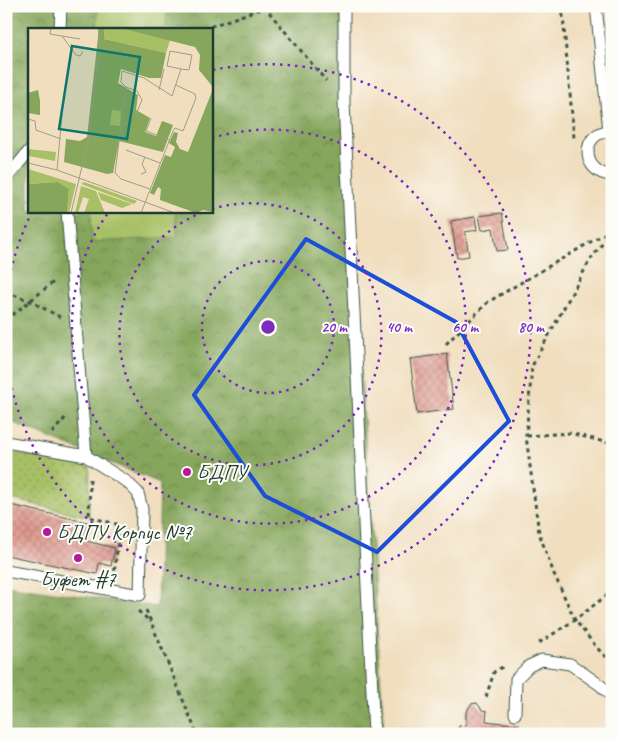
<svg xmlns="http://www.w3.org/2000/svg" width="618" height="740" font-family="Caveat,sans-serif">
	<defs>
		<pattern id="grass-dots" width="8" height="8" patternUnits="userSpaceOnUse" patternTransform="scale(1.25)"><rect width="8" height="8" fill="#a7c066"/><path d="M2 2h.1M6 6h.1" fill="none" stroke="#879d55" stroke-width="1.8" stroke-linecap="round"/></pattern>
		<pattern id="forest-crowns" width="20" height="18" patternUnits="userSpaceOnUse" patternTransform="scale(1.25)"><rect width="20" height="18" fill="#85a65b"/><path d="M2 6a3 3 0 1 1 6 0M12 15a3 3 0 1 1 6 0" fill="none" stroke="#6c884c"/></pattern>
		<pattern id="building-cross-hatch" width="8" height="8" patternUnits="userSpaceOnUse" patternTransform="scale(1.25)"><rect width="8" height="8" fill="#dd9287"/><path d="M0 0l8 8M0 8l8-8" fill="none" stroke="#b3786f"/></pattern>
	</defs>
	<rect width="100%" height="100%" fill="#fdfcf7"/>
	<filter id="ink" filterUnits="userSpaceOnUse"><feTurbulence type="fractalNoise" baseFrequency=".02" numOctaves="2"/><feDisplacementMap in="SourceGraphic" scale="10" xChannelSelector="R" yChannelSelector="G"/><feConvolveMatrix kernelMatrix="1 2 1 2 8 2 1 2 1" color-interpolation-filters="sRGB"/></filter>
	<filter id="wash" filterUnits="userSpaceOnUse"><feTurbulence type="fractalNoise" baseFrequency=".0096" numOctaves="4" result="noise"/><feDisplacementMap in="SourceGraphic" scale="20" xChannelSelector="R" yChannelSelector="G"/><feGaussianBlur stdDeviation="1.12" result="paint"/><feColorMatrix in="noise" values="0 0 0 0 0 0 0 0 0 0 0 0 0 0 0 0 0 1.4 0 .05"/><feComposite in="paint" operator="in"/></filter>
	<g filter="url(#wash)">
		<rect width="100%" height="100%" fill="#f0debe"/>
		<path fill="url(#grass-dots)" stroke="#637e4d" d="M 6,451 L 90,467 L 89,517 L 6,498 Z"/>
		<path fill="url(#forest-crowns)" stroke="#527248" fill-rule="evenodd" d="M 6,6 L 344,6 L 344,102 L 384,734 L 6,734 L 6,585 L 157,607 L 160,483 L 6,420 ZM 29,29 L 211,29 L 211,211 L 29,211 Z"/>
		<path fill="#a7c066" stroke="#637e4d" d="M 98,6 L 167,6 L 166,29 L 97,28 Z
			M 91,211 L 175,211 L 177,237 L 92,242 Z"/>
		<g id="blocks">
			<path fill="url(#building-cross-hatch)" d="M 502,213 L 508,250 L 497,251 L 493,228 L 482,230 L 479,216 Z
				M 475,217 L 477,230 L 465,232 L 469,256 L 457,258 L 451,221 Z
				M 447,354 L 454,409 L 417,414 L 410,359 Z
				M 6,504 L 91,523 L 86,541 L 115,548 L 111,566 L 99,563 L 97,574 L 6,555 Z
				M 477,703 L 482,710 L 487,711 L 486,721 L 519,725 L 519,734 L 458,734 L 459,726 L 466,725 L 466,713 L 471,704 Z"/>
		</g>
	</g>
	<g filter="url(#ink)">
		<use href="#blocks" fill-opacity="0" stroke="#3e5549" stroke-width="1"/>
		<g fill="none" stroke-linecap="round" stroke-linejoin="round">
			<g stroke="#3e5549" stroke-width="13">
				<path id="lane" d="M 344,6 L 344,102 L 374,734
					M 596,6 L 609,131
					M 60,29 L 61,6
					M 612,131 C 580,130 580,174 612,175
					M 6,179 L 29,151
					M 6,442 L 86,456 L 67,211
					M 6,571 L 140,595 L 142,509 L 138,493 L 127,482 L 86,456
					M 515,714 L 516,679 L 529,666 L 542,660 L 570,664 L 600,685 L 612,696"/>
			</g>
			<path stroke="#3e5549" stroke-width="3" stroke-dasharray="4 4" stroke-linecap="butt" d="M 264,6 L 326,81
				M 562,6 L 574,138
				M 203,29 L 269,6
				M 612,231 L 590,260 L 532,366 L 526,436 L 539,533 L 554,574 L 575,620 L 597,648 L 612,663
				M 6,292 L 30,301 L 60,317
				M 6,320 L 56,280
				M 446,344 L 488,302 L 611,230
				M 52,433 L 66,417
				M 527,436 L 570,433 L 612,444
				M 90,479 L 89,517 L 120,525 L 114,575
				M 146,610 L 197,734
				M 138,611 L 151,622
				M 539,643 L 575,620 L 612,591
				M 486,697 L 494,672 L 504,666"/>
			<use href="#lane" stroke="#fff" stroke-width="11"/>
		</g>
	</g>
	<path fill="none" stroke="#1d4ed8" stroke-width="4" stroke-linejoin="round" d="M 306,239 L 456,322 L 509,421 L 377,552 L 265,496 L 194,395 Z"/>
	<g fill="none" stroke="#7b2cbf" stroke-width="2.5" stroke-dasharray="2.5 5">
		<circle cx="268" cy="327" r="66"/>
		<path d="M212 209A131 131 0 1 1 206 211"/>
		<path d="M212 138A197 197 0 1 1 108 213"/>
		<path d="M6 300A263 263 0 0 1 32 212M213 70A263 263 0 1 1 6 354"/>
	</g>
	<g fill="#b5179e" stroke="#fdfcf7" stroke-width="2">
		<circle cx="187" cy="472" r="5"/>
		<circle cx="47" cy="532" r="5"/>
		<circle cx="78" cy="558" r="5"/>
	</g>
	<g text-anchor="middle" stroke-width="4" stroke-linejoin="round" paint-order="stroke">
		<g font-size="21" fill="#1f3d34" stroke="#fdfcf7" text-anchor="start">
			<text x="197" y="479">БДПУ</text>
			<text x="57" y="539">БДПУ Корпус №7</text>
			<text x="78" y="586" text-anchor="middle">Буфет #7</text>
		</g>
	</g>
	<g transform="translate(28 28)">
		<rect width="185" height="185" fill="#f0debe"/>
		<path d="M 76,0 L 92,0 L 142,12 L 138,25 L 76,11 ZM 0,121 L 28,124 L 27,133 L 1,128 ZM 0,141 L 48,156 L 41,185 L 39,185 L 41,161 L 30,154 L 0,156 ZM 56,154 L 109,173 L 106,176 L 53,156 ZM 53,158 L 68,163 L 77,185 L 56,185 L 61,171 L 55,169 L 50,185 L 47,185 ZM 70,164 L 104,176 L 94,180 L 73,172 Z" fill="#a7c066"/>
		<path d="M 71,0 L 76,0 L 76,11 L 138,25 L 133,50 L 121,50 L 93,41 L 90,55 L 110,67 L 108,82 L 122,90 L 117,104 L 128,108 L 134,93 L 145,97 L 135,124 L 91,113 L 85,145 L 79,146 L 36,134 L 38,111 L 52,113 L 59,109 ZM 92,0 L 185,0 L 185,59 L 171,42 L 172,27 L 167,19 ZM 185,61 L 185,184 L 175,182 L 168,185 L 132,172 L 133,161 L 130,159 L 126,167 L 122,165 L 137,127 L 143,129 L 147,119 L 141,115 L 146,104 L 150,105 L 148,114 L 152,121 L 160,124 ZM 10,62 L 12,73 L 12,87 L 0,85 L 0,65 ZM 30,154 L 41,161 L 39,185 L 0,185 L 0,156 Z" fill="#85a65b"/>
		<path d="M 84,82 L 93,83 L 92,98 L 82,97 Z" fill="#a7c066"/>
		<path fill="none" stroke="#9c9e87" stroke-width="1" d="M 23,0 L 22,6 L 52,11M 34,8 L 48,27 L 52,28 L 55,23M 98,59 L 93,54 L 94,43 L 116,50 L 144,68 L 153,41 L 139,38 L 142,23 L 164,27 L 161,42 L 153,41M 131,62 L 136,41M 123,90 L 118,103 L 141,112M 0,91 L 7,93 L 8,102 L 33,111M 95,98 L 108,86 L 114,72 L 109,63 L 98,59 L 87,145 L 93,151 L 122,161M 98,122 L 132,135M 0,135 L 29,142 L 147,185M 29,142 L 34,86M 113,146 L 118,144 L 114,136 L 117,129M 43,185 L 60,113 L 72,15 L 70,0M 113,185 L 145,103 L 147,100 L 155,103 L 168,70 L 167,66 L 148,57"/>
		<path fill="#0f766e" fill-opacity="0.15" stroke="#0f766e" stroke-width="2.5" d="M 44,18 L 112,29 L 99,111 L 31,101 Z"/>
		<rect width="185" height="185" fill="none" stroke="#1f3d34" stroke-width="2.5"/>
	</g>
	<circle cx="268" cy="327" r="8" fill="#7b2cbf" stroke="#fdfcf7" stroke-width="2.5"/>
	<g font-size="15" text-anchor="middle" font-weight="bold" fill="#7b2cbf" stroke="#fdfcf7" stroke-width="4" stroke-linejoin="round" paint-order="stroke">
		<text x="334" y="332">20 m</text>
		<text x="399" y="332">40 m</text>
		<text x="465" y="332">60 m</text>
		<text x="531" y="332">80 m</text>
	</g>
	<rect width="618" height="740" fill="none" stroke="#fdfcf7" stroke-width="25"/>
</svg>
